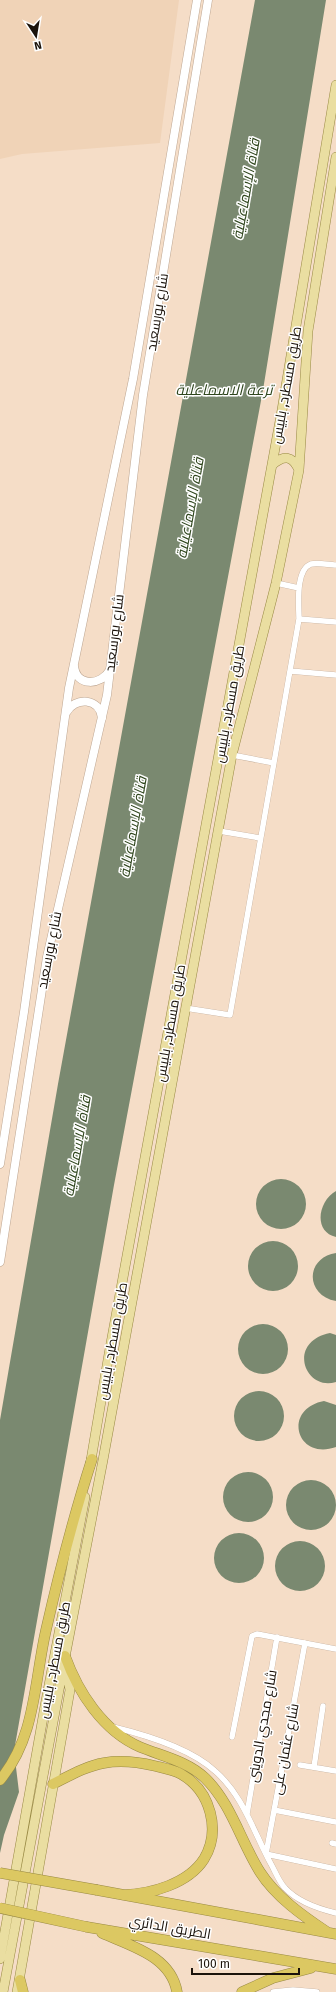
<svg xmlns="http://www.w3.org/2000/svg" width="336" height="1992" font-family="'Fira Sans',Cairo,sans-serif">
	<rect width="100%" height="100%" fill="#f5ddc7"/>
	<path fill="#f0d3b7" d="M 0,0 L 179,0 L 160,143 L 22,154 L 0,159 Z"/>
	<path fill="#7a8970" d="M 255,0 L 326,0 L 263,390 L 114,1185 L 14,1751 L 19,1792 L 4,1835 L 0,1853 L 0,1420 L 58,1084 Z
		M256 1204a25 25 0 1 1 50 0a25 25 0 1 1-50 0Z
		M 336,1191 L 336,1237 C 313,1232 318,1201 336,1191 Z
		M248 1266a25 25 0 1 1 50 0a25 25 0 1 1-50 0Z
		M 336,1253 L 336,1301 C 305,1295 305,1258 336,1253 Z
		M238 1349a25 25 0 1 1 50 0a25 25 0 1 1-50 0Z
		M 330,1333 L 336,1335 L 336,1382 C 305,1392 286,1342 330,1333 Z
		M234 1416a25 25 0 1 1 50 0a25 25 0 1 1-50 0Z
		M 324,1401 L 336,1405 L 336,1447 C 296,1461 282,1409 324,1401 Z
		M223 1497a25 25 0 1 1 50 0a25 25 0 1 1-50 0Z
		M286 1505a25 25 0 1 1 50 0a25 25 0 1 1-50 0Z
		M214 1558a25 25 0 1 1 50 0a25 25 0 1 1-50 0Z
		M275 1566a25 25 0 1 1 50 0a25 25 0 1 1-50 0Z"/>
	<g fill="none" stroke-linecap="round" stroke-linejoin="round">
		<g stroke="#bda692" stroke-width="6">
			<path id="minor" d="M 276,583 L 299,588
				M 299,619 L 336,622
				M 290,671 L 336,675
				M 232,755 L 274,763
				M 219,831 L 260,838
				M 185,1008 L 230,1015 L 299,619 C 299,605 295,570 311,564 C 318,562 329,565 336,565
				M 305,1643 L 266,1854 L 336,1869
				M 113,1727 C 146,1735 190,1748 215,1771 C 243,1795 254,1833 271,1864 C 275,1871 279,1882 285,1888 C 297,1901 319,1909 336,1913
				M 232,1737 L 252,1636 L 257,1634 L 336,1649
				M 300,1765 L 336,1771
				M 314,1767 L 323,1706
				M 274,1810 L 336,1822
				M 247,1814 L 277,1637
				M 332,1843 L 336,1844
				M 273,1992 L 293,1990 L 317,1992"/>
		</g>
		<g stroke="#bda692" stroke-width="9">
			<path id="secondary" d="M 74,666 C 76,687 101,686 110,670
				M 66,713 C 75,696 100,698 102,718
				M 0,1164 L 24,1012 L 69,688 L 133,379 L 197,0
				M 0,1262 L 47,957 L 107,695 L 143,395 L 208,0"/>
		</g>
		<g stroke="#988944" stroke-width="10">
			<path id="primary" d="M 272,465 C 284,455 292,455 299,470
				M 90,1466 L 109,1354 L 282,410 L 336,85
				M 0,1959 L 45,1706 L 85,1497
				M 3,1992 L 66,1652 L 103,1460 L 232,755 L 276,583 L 299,470 L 308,331 L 336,157
				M 17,1992 L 70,1690 L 68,1678 L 63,1668"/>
		</g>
		<g stroke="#988944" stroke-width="11">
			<path id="motorway" d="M 65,1656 C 78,1692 103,1731 140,1747 C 162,1756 187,1761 205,1778 C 231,1803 241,1842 260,1872 C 276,1897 303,1916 327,1932
				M 0,1780 C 36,1737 34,1682 46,1630 C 59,1573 74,1515 92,1459
				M 53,1784 C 69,1776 86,1766 104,1763 C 121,1760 138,1762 155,1766 C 163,1768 174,1770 181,1774 C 211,1791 221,1831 204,1859 C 188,1884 151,1894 123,1895
				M 97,1890 L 336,1934
				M 87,1927 L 336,1969
				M 102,1933 C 131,1946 171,1956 177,1992
				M 20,1980 L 23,1992
				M 242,1992 L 273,1978 L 311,1968"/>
		</g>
		<use href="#minor" stroke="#fff" stroke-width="5.5"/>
		<use href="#secondary" stroke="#fff" stroke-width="8"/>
		<use href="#primary" stroke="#eadea1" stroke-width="9"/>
		<use href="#motorway" stroke="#dcc862" stroke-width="10"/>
		<g stroke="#988944" stroke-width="11" stroke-linecap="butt">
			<path id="motorway-bridge" d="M 0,1873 L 97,1890
				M 0,1908 L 87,1927"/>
		</g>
		<use href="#motorway-bridge" stroke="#dcc862" stroke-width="10"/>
	</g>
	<g text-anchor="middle" stroke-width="3" stroke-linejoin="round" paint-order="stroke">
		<g font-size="14" fill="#1b130b" stroke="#fff">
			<text transform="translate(157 312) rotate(-81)" y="5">شارع بورسعيد</text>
			<text transform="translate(286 385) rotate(-80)" y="5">طريق مسطرد, بلبيس</text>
			<text transform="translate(114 633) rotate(-83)" y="5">شارع بورسعيد</text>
			<text transform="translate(229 704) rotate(-80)" y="5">طريق مسطرد, بلبيس</text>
			<text transform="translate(49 950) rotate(-79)" y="5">شارع بورسعيد</text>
			<text transform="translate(170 1023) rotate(-80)" y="5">طريق مسطرد, بلبيس</text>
			<text transform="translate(112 1341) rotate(-80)" y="5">طريق مسطرد, بلبيس</text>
			<text transform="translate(54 1660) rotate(-79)" y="5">طريق مسطرد, بلبيس</text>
			<text transform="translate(262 1726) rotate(-80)" y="5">شارع مجدي الدوينى</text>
			<text transform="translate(285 1749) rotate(-79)" y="5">شارع عثمان على</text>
			<text transform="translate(170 1927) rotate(10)" y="5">الطريق الدائري</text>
		</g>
		<g font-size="15" font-style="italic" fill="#2e451c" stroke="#fff">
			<text transform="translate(246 189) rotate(-80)" y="5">قناة الإسماعيلية</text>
			<text x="224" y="395">ترعة الاسماعلية</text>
			<text transform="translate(190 508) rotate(-80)" y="5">قناة الإسماعيلية</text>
			<text transform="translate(133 827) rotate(-80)" y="5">قناة الإسماعيلية</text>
			<text transform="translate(77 1146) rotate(-80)" y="5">قناة الإسماعيلية</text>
		</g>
	</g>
	<g transform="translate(36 36) rotate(168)" stroke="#ffffff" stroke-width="3" paint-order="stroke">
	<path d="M0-3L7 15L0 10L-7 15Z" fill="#1b130b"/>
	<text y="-6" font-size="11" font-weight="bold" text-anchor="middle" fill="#1b130b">N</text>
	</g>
	<path d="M192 1968v6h107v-6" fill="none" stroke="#1b130b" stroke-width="2"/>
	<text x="198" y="1968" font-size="12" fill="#1b130b" stroke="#ffffff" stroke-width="3" paint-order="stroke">100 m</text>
</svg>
